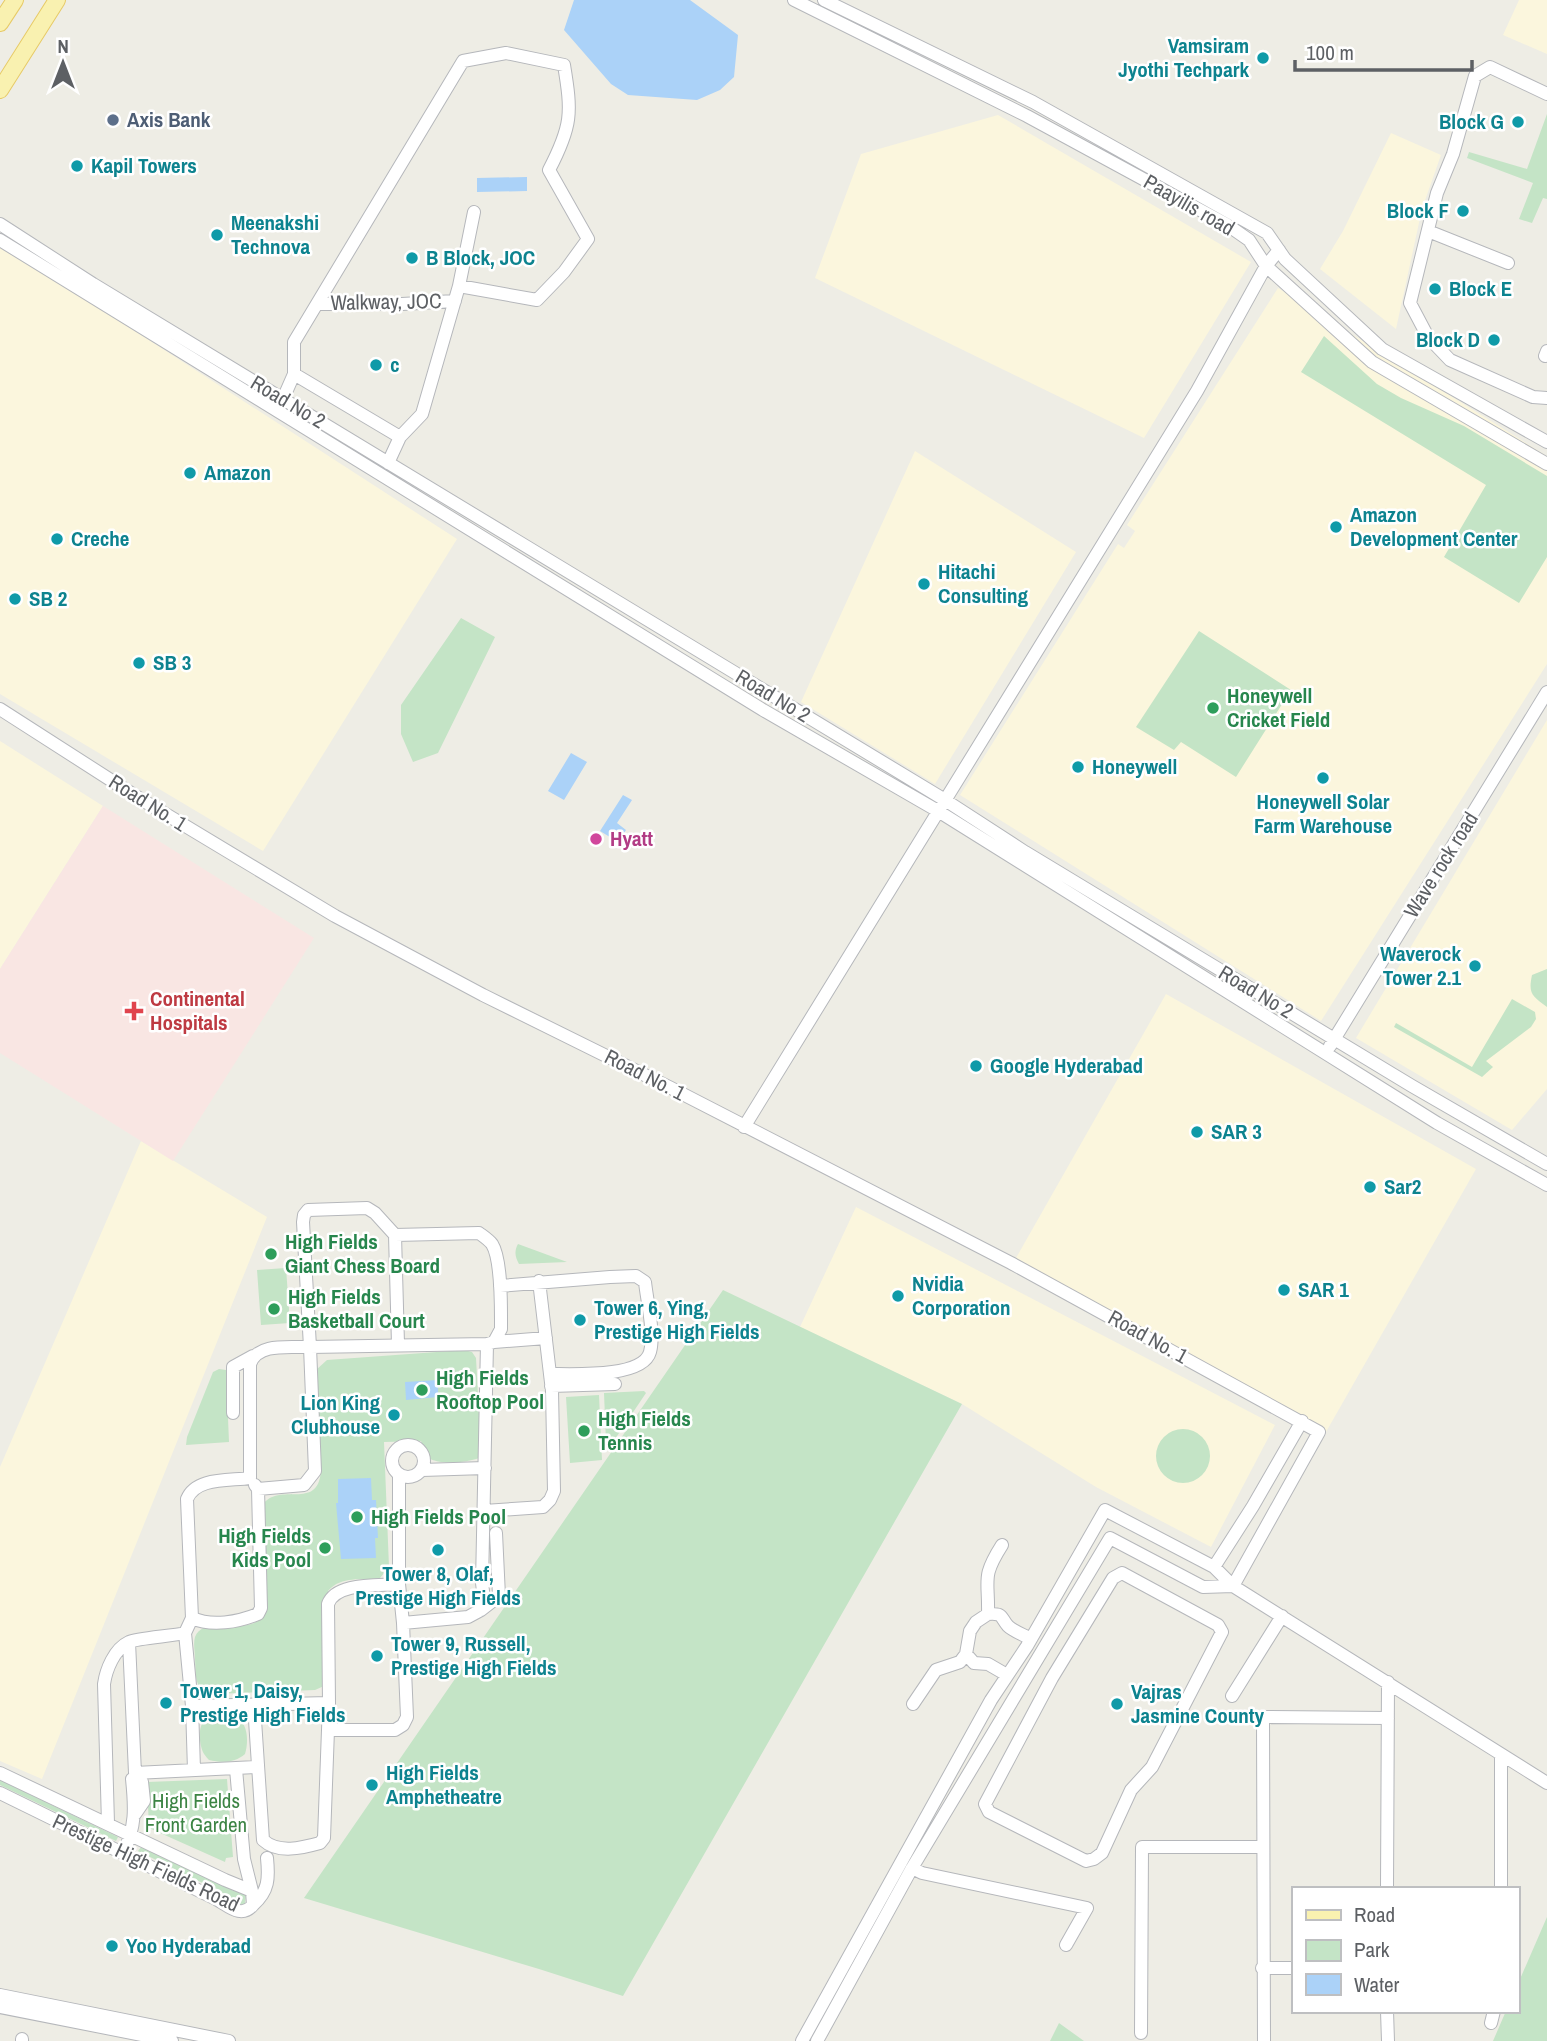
<svg xmlns="http://www.w3.org/2000/svg" width="1547" height="2041" font-family="'Archivo Narrow',sans-serif">
	<rect width="100%" height="100%" fill="#eeede5"/>
	<path fill="#fbf6dd" d="M 1519,0 L 1547,0 L 1547,54 L 1503,35 Z
		M 998,115 L 1251,262 L 1144,438 L 815,278 L 861,154 Z
		M 1391,133 L 1441,155 L 1422,209 L 1396,329 L 1320,269 L 1343,231 Z
		M 0,248 L 101,309 L 457,539 L 263,851 L 0,694 Z
		M 1278,288 L 1547,456 L 1547,664 L 1321,1021 L 960,795 L 1118,544 L 1124,548 L 1135,531 L 1127,525 Z
		M 915,451 L 1076,552 L 935,784 L 801,702 Z
		M 1547,720 L 1547,1089 L 1512,1130 L 1356,1038 Z
		M 0,741 L 103,806 L 0,969 Z
		M 1166,994 L 1476,1169 L 1326,1432 L 1016,1258 Z
		M 141,1141 L 267,1217 L 42,1779 L 0,1761 L 0,1467 Z
		M 856,1207 L 1275,1425 L 1211,1547 L 1096,1487 L 962,1404 L 800,1327 Z"/>
	<path fill="#f9e6e3" d="M 103,806 L 314,938 L 173,1161 L 0,1053 L 0,969 Z"/>
	<path fill="#c4e4c6" d="M 1547,114 L 1547,199 L 1543,198 L 1532,223 L 1519,219 L 1533,183 L 1467,158 L 1469,152 L 1527,169 Z
		M 1324,336 L 1377,384 L 1401,398 L 1464,426 L 1547,476 L 1547,557 L 1519,603 L 1444,557 L 1486,485 L 1301,372 Z
		M 461,618 L 495,637 L 438,753 L 413,762 L 401,734 L 401,705 Z
		M 1199,631 L 1291,690 L 1236,777 L 1181,742 L 1174,750 L 1136,727 Z
		M 1547,969 L 1547,1007 C 1532,996 1528,994 1532,975 Z
		M 1512,999 L 1535,1012 L 1536,1019 L 1531,1027 L 1486,1061 L 1493,1067 L 1482,1077 L 1394,1027 L 1396,1023 L 1472,1067 Z
		M 518,1244 L 567,1262 L 519,1264 C 515,1257 514,1251 518,1244 Z
		M 286,1268 L 290,1323 L 261,1325 L 257,1270 Z
		M 723,1290 L 962,1404 L 623,1996 L 539,1969 L 304,1898 Z
		M 464,1350 L 472,1352 L 476,1358 L 481,1451 L 479,1458 C 466,1463 440,1465 428,1458 L 421,1441 L 384,1442 L 389,1567 L 380,1578 C 361,1581 342,1575 328,1591 L 324,1686 L 315,1690 L 215,1694 L 202,1690 C 194,1682 196,1670 195,1659 C 195,1652 193,1644 195,1637 C 204,1612 252,1641 266,1611 L 264,1503 C 282,1482 320,1512 321,1468 L 316,1370 L 327,1360 Z
		M 219,1369 L 226,1370 L 229,1442 L 186,1445 L 187,1437 L 213,1372 Z
		M 644,1391 L 646,1393 L 611,1445 L 606,1442 L 604,1393 Z
		M 599,1395 L 602,1460 L 570,1463 L 566,1397 Z
		M1156 1456a27 27 0 1 1 54 0a27 27 0 1 1-54 0Z
		M 234,1715 C 248,1722 249,1740 245,1754 C 235,1763 222,1763 209,1760 C 203,1754 201,1749 200,1740 C 198,1714 213,1716 234,1715 Z
		M 227,1779 L 233,1857 L 226,1858 L 225,1862 L 149,1828 L 147,1782 Z
		M 0,1780 L 118,1837 L 116,1841 L 0,1785 Z
		M 142,1846 L 234,1891 L 246,1893 L 245,1904 L 237,1905 L 232,1902 L 231,1897 L 138,1851 Z
		M 1547,1917 L 1547,2041 L 1493,2041 L 1506,2011 L 1517,2011 L 1517,1986 Z
		M 1059,2023 L 1084,2041 L 1050,2041 Z"/>
	<path fill="#abd2f8" d="M 574,0 L 690,0 L 738,35 L 734,77 L 720,90 L 697,100 L 628,95 L 611,84 L 564,30 Z
		M 527,177 L 527,191 L 477,192 L 477,178 Z
		M 571,753 L 587,762 L 564,800 L 548,791 Z
		M 623,795 L 632,800 L 617,823 L 626,830 L 618,842 L 600,831 Z
		M 438,1380 L 438,1397 L 406,1400 L 405,1382 Z
		M 371,1478 L 372,1500 L 376,1500 L 378,1538 L 375,1538 L 376,1558 L 341,1559 L 336,1503 L 338,1503 L 338,1479 Z"/>
	<g fill="none" stroke-linecap="round" stroke-linejoin="round">
		<g stroke="#b5b7bb" stroke-width="14">
			<path id="minor" d="M 794,0 L 1027,116 L 1226,224 L 1249,240 L 1266,266 L 1372,362 L 1547,464
				M 824,0 L 1033,102 L 1267,233 L 1285,259 L 1382,349 L 1547,442
				M 1547,94 L 1490,67 L 1475,76 L 1453,154 L 1437,193 L 1410,303 L 1428,337 L 1450,360 L 1533,397 L 1547,398
				M 0,224 L 93,284 L 945,800 L 1025,852 L 1412,1086 L 1547,1164
				M 1428,231 L 1508,263
				M 0,240 L 763,710 L 938,811 L 1437,1123 L 1547,1185
				M 459,286 L 474,212
				M 317,304 L 402,304 L 455,301
				M 1545,356 L 1547,351
				M 294,374 L 400,437
				M 283,399 L 294,374 L 294,342 L 463,61 L 506,53 L 564,65 C 572,113 572,126 549,170 L 588,239 L 564,272 L 537,300 L 459,286 L 422,414 L 400,437 L 388,463
				M 0,709 L 134,795 L 335,916 L 483,995 L 671,1088 L 1011,1263 L 1319,1432 L 1233,1586
				M 1330,1046 L 1547,692
				M 744,1127 L 1197,391 L 1266,266 L 1279,250
				M 500,1286 L 610,1277 L 636,1276 L 645,1282 C 647,1301 655,1334 650,1352 C 643,1378 573,1374 550,1374
				M 494,1342 L 546,1338
				M 551,1386 L 615,1384
				M 233,1413 L 233,1367 L 253,1356
				M392 1461a16 16 0 1 1 32 0a16 16 0 1 1-32 0Z
				M 422,1470 L 485,1468
				M 258,1489 L 304,1485 L 315,1471 L 310,1347 L 487,1344 L 494,1342 L 501,1329 C 501,1309 502,1260 492,1244 C 489,1240 483,1236 479,1233 L 395,1235
				M 484,1511 L 543,1507 L 550,1500 L 554,1491 L 552,1391 L 539,1281
				M 1214,1567 L 1253,1506 L 1302,1421
				M 1122,1573 L 1218,1625 L 1222,1632 L 1152,1767 L 1131,1790 L 1102,1853 L 1094,1859 L 1086,1861 L 989,1812 L 985,1804 L 1052,1678 L 1113,1578 Z
				M 399,1584 L 403,1623
				M 481,1610 L 499,1596 L 496,1533
				M 988,1614 C 1004,1613 1000,1617 1008,1626 C 1013,1631 1024,1635 1031,1639
				M 192,1618 C 212,1627 238,1622 258,1614 L 261,1608 L 258,1489 L 255,1485
				M 185,1633 L 192,1618 L 187,1499 C 196,1477 229,1481 250,1478 L 250,1364 C 258,1342 290,1348 310,1347 L 303,1222 L 304,1215 L 308,1210 L 367,1208 L 375,1213 L 395,1235 L 398,1344
				M 129,1642 L 135,1773 L 257,1767
				M 966,1654 L 974,1663 L 988,1664 L 1007,1675
				M 1232,1696 L 1282,1616
				M 913,1704 L 936,1670 L 960,1662 L 966,1654 L 970,1631 L 976,1622 L 988,1614 C 989,1579 981,1578 1002,1545
				M 254,1705 L 263,1840 C 278,1854 302,1848 320,1843 L 324,1838 L 329,1703 L 328,1604 C 336,1582 378,1586 399,1584 L 399,1474
				M 192,1706 L 194,1770
				M 328,1730 L 395,1730 L 403,1725 L 407,1717 L 403,1623 L 468,1617 L 481,1610 L 484,1599 L 482,1583 L 487,1344
				M 236,1769 L 244,1859 L 252,1891
				M 0,1773 L 225,1880 L 252,1891 L 253,1905 C 241,1919 229,1906 216,1899 L 0,1793
				M 135,1814 L 144,1801 L 142,1782
				M 108,1823 L 104,1684 C 106,1670 114,1649 129,1642 C 137,1638 173,1636 185,1633 L 192,1706 L 329,1703
				M 123,1853 C 136,1827 135,1808 132,1779
				M 912,1868 L 922,1873 L 1087,1908 L 1066,1945
				M 1387,1889 L 1388,1682
				M 1501,1889 L 1501,1755
				M 253,1905 C 269,1891 269,1878 267,1858
				M 1262,1968 L 1293,1968
				M 0,1995 L 229,2041
				M 0,2007 L 172,2041
				M 1387,2011 L 1388,2041
				M 1491,2023 L 1494,2011
				M 1141,2033 L 1142,1847 L 1263,1847
				M 22,2041 L 22,2039
				M 802,2041 L 991,1700 L 1027,1646 L 1105,1510 L 1214,1567 L 1233,1586 L 1547,1783
				M 817,2041 L 912,1868 L 1110,1538 L 1203,1587 L 1233,1586
				M 1264,2041 L 1263,1717 L 1388,1718"/>
		</g>
		<g stroke="#e7ca66" stroke-width="18">
			<path id="major" d="M 0,23 L 15,0
				M 0,90 L 57,0"/>
		</g>
		<use href="#minor" stroke="#fff" stroke-width="12"/>
		<use href="#major" stroke="#f9f1b0" stroke-width="16"/>
	</g>
	<g fill="#0f9aa8" stroke="#fff" stroke-width="2.5">
		<circle cx="1263" cy="58" r="7"/>
		<circle cx="1518" cy="122" r="7"/>
		<circle cx="77" cy="166" r="7"/>
		<circle cx="1463" cy="211" r="7"/>
		<circle cx="217" cy="235" r="7"/>
		<circle cx="412" cy="258" r="7"/>
		<circle cx="1435" cy="289" r="7"/>
		<circle cx="1494" cy="340" r="7"/>
		<circle cx="376" cy="365" r="7"/>
		<circle cx="190" cy="473" r="7"/>
		<circle cx="1336" cy="527" r="7"/>
		<circle cx="57" cy="539" r="7"/>
		<circle cx="924" cy="584" r="7"/>
		<circle cx="15" cy="599" r="7"/>
		<circle cx="139" cy="663" r="7"/>
		<circle cx="1078" cy="767" r="7"/>
		<circle cx="1323" cy="778" r="7"/>
		<circle cx="1475" cy="966" r="7"/>
		<circle cx="976" cy="1066" r="7"/>
		<circle cx="1197" cy="1132" r="7"/>
		<circle cx="1370" cy="1187" r="7"/>
		<circle cx="1284" cy="1290" r="7"/>
		<circle cx="898" cy="1296" r="7"/>
		<circle cx="580" cy="1320" r="7"/>
		<circle cx="394" cy="1415" r="7"/>
		<circle cx="438" cy="1550" r="7"/>
		<circle cx="377" cy="1656" r="7"/>
		<circle cx="166" cy="1703" r="7"/>
		<circle cx="1117" cy="1704" r="7"/>
		<circle cx="372" cy="1785" r="7"/>
		<circle cx="112" cy="1946" r="7"/>
	</g>
	<circle fill="#5c6f8a" stroke="#fff" stroke-width="2.5" cx="113" cy="120" r="7"/>
	<g fill="#2e9e5b" stroke="#fff" stroke-width="2.5">
		<circle cx="1213" cy="708" r="7"/>
		<circle cx="271" cy="1254" r="7"/>
		<circle cx="274" cy="1309" r="7"/>
		<circle cx="422" cy="1390" r="7"/>
		<circle cx="584" cy="1431" r="7"/>
		<circle cx="357" cy="1517" r="7"/>
		<circle cx="325" cy="1548" r="7"/>
	</g>
	<circle fill="#d1479c" stroke="#fff" stroke-width="2.5" cx="596" cy="839" r="7"/>
	<path fill="#e0444e" stroke="#fff" stroke-width="2.5" d="M130.5 1000.5h7v7h7v7h-7v7h-7v-7h-7v-7h7z"/>
	<g text-anchor="middle" stroke-width="5" stroke-linejoin="round" paint-order="stroke">
		<g font-size="21" font-weight="bold" fill="#0d838f" stroke="#fff" text-anchor="start">
			<text x="1249" y="53" text-anchor="end">Vamsiram<tspan x="1249" dy="24">Jyothi Techpark</tspan></text>
			<text x="1504" y="129" text-anchor="end">Block G</text>
			<text x="91" y="173">Kapil Towers</text>
			<text x="1449" y="218" text-anchor="end">Block F</text>
			<text x="231" y="230">Meenakshi<tspan x="231" dy="24">Technova</tspan></text>
			<text x="426" y="265">B Block, JOC</text>
			<text x="1449" y="296">Block E</text>
			<text x="1480" y="347" text-anchor="end">Block D</text>
			<text x="390" y="372">c</text>
			<text x="204" y="480">Amazon</text>
			<text x="1350" y="522">Amazon<tspan x="1350" dy="24">Development Center</tspan></text>
			<text x="71" y="546">Creche</text>
			<text x="938" y="579">Hitachi<tspan x="938" dy="24">Consulting</tspan></text>
			<text x="29" y="606">SB 2</text>
			<text x="153" y="670">SB 3</text>
			<text x="1092" y="774">Honeywell</text>
			<text x="1323" y="809" text-anchor="middle">Honeywell Solar<tspan x="1323" dy="24">Farm Warehouse</tspan></text>
			<text x="1461" y="961" text-anchor="end">Waverock<tspan x="1461" dy="24">Tower 2.1</tspan></text>
			<text x="990" y="1073">Google Hyderabad</text>
			<text x="1211" y="1139">SAR 3</text>
			<text x="1384" y="1194">Sar2</text>
			<text x="912" y="1291">Nvidia<tspan x="912" dy="24">Corporation</tspan></text>
			<text x="1298" y="1297">SAR 1</text>
			<text x="594" y="1315">Tower 6, Ying,<tspan x="594" dy="24">Prestige High Fields</tspan></text>
			<text x="380" y="1410" text-anchor="end">Lion King<tspan x="380" dy="24">Clubhouse</tspan></text>
			<text x="438" y="1581" text-anchor="middle">Tower 8, Olaf,<tspan x="438" dy="24">Prestige High Fields</tspan></text>
			<text x="391" y="1651">Tower 9, Russell,<tspan x="391" dy="24">Prestige High Fields</tspan></text>
			<text x="180" y="1698">Tower 1, Daisy,<tspan x="180" dy="24">Prestige High Fields</tspan></text>
			<text x="1131" y="1699">Vajras<tspan x="1131" dy="24">Jasmine County</tspan></text>
			<text x="386" y="1780">High Fields<tspan x="386" dy="24">Amphetheatre</tspan></text>
			<text x="126" y="1953">Yoo Hyderabad</text>
		</g>
		<g font-size="21" font-weight="bold" fill="#4e5e75" stroke="#fff" text-anchor="start">
			<text x="127" y="127">Axis Bank</text>
		</g>
		<g font-size="21" fill="#5d6064" stroke="#fff">
			<text transform="translate(1189 205) rotate(30)" y="7">Paayilis road</text>
			<text transform="translate(386 302) rotate(-1)" y="7">Walkway, JOC</text>
			<text transform="translate(288 402) rotate(31)" y="7">Road No 2</text>
			<text transform="translate(773 696) rotate(31)" y="7">Road No 2</text>
			<text transform="translate(148 803) rotate(32)" y="7">Road No. 1</text>
			<text transform="translate(1441 865) rotate(-58)" y="7">Wave rock road</text>
			<text transform="translate(1256 992) rotate(31)" y="7">Road No 2</text>
			<text transform="translate(645 1075) rotate(27)" y="7">Road No. 1</text>
			<text transform="translate(1148 1337) rotate(29)" y="7">Road No. 1</text>
			<text transform="translate(146 1863) rotate(25)" y="7">Prestige High Fields Road</text>
		</g>
		<g font-size="21" font-weight="bold" fill="#27864d" stroke="#fff" text-anchor="start">
			<text x="1227" y="703">Honeywell<tspan x="1227" dy="24">Cricket Field</tspan></text>
			<text x="285" y="1249">High Fields<tspan x="285" dy="24">Giant Chess Board</tspan></text>
			<text x="288" y="1304">High Fields<tspan x="288" dy="24">Basketball Court</tspan></text>
			<text x="436" y="1385">High Fields<tspan x="436" dy="24">Rooftop Pool</tspan></text>
			<text x="598" y="1426">High Fields<tspan x="598" dy="24">Tennis</tspan></text>
			<text x="371" y="1524">High Fields Pool</text>
			<text x="311" y="1543" text-anchor="end">High Fields<tspan x="311" dy="24">Kids Pool</tspan></text>
		</g>
		<g font-size="21" font-weight="bold" fill="#b23c85" stroke="#fff" text-anchor="start">
			<text x="610" y="846">Hyatt</text>
		</g>
		<g font-size="21" font-weight="bold" fill="#be3a42" stroke="#fff" text-anchor="start">
			<text x="150" y="1006">Continental<tspan x="150" dy="24">Hospitals</tspan></text>
		</g>
		<g font-size="21" fill="#3c8444" stroke="#fff">
			<text x="196" y="1808">High Fields<tspan x="196" dy="24">Front Garden</tspan></text>
		</g>
	</g>
	<rect x="1292" y="1887" width="228" height="126" fill="#ffffff" stroke="#bebfc1" stroke-width="2"/>
	<rect x="1306" y="1910" width="35" height="10" fill="#f9f1b0" stroke="#bebfc1" stroke-width="2"/>
	<text x="1354" y="1922" font-size="21" fill="#5d6064">Road</text>
	<rect x="1306" y="1940" width="35" height="21" fill="#c4e4c6" stroke="#bebfc1" stroke-width="2"/>
	<text x="1354" y="1957" font-size="21" fill="#5d6064">Park</text>
	<rect x="1306" y="1974" width="35" height="21" fill="#abd2f8" stroke="#bebfc1" stroke-width="2"/>
	<text x="1354" y="1992" font-size="21" fill="#5d6064">Water</text>
	<g transform="translate(63 63)" stroke="#ffffff" stroke-width="5" paint-order="stroke">
	<path d="M0-5L12 26L0 18L-12 26Z" fill="#5d6064"/>
	<text y="-10" font-size="19" font-weight="bold" text-anchor="middle" fill="#5d6064">N</text>
	</g>
	<path d="M1295 60v10h177v-10" fill="none" stroke="#5d6064" stroke-width="3.5"/>
	<text x="1306" y="60" font-size="21" fill="#5d6064" stroke="#ffffff" stroke-width="5" paint-order="stroke">100 m</text>
</svg>
